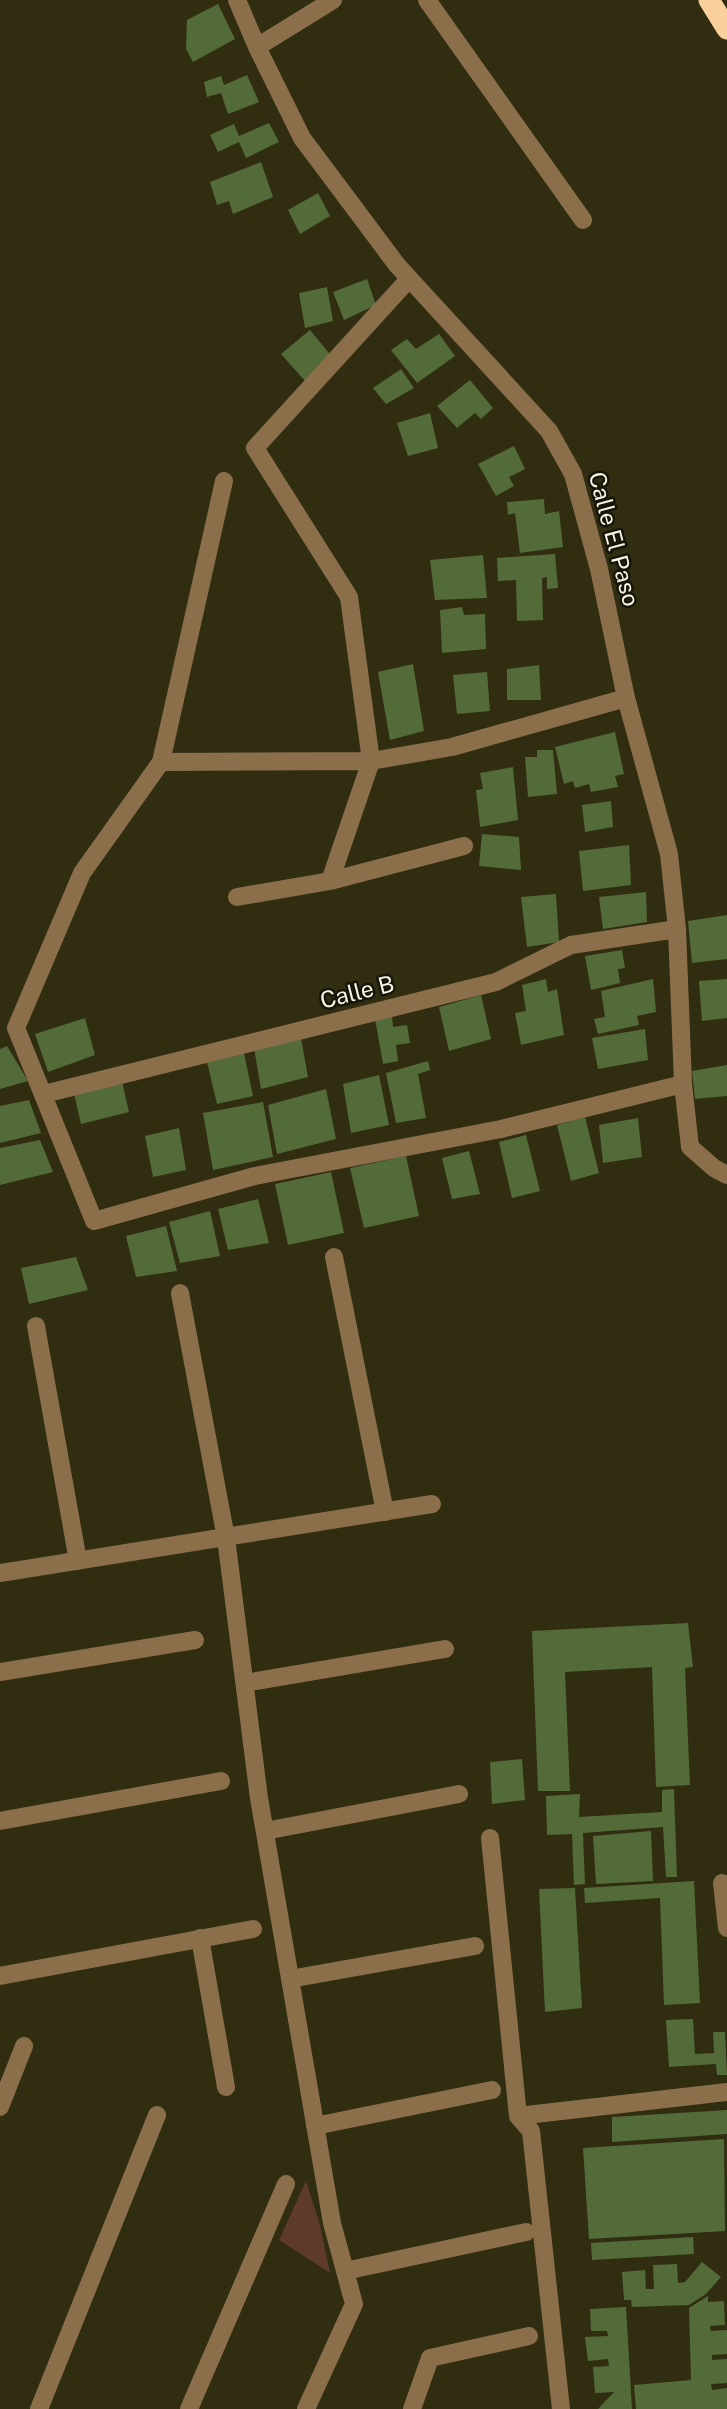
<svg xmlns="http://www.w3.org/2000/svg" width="727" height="2409" font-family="'Public Sans',sans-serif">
	<rect width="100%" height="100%" fill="#312d11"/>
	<path fill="#5d3a29" d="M 306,2181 L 320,2225 L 330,2273 L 279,2240 Z"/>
	<path fill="#536b38" d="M 218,4 L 235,39 L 193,62 L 186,49 L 187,20 Z
		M 247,75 L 259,102 L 228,114 L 221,93 L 207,97 L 204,82 L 221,76 L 224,85 Z
		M 269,123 L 279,142 L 246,158 L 239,142 L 218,152 L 210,135 L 234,124 L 239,136 Z
		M 261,162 L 273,197 L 233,214 L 229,201 L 217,205 L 210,182 Z
		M 318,193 L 330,216 L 300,234 L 288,210 Z
		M 367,279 L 376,305 L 344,320 L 333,292 Z
		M 327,287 L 333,321 L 305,328 L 299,293 Z
		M 310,330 L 333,358 L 306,382 L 281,354 Z
		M 439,334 L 455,356 L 417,383 L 391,350 L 407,339 L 416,349 Z
		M 401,369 L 414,388 L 386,404 L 373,388 Z
		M 470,380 L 493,408 L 481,419 L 475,413 L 457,428 L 437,406 Z
		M 430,413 L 438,448 L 408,456 L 397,423 Z
		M 514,446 L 525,469 L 509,477 L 514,486 L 496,496 L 478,464 Z
		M 544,499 L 545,514 L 559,511 L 563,547 L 520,553 L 515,513 L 508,515 L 507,502 Z
		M 555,554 L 558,588 L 547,589 L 547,577 L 542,578 L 543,620 L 517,621 L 516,580 L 498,581 L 497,558 Z
		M 483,555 L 487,598 L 435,600 L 430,560 Z
		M 462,607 L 464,615 L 485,614 L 486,649 L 442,653 L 440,610 Z
		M 413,664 L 424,731 L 390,740 L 378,672 Z
		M 539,665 L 541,700 L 507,700 L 507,669 Z
		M 487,672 L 490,711 L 457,714 L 453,675 Z
		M 615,732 L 624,774 L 615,776 L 618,787 L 591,792 L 589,784 L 575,788 L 573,781 L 564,784 L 555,747 Z
		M 537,750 L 553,750 L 557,794 L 528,797 L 525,757 L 537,757 Z
		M 513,767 L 518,820 L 480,827 L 476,790 L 483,789 L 480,773 Z
		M 611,801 L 613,827 L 585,832 L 582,805 Z
		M 482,834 L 519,837 L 521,870 L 479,866 Z
		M 629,845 L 631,885 L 583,891 L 579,851 Z
		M 646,892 L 647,922 L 603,929 L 599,897 Z
		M 556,894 L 559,942 L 527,947 L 521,897 Z
		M 727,915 L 727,959 L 692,963 L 688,921 Z
		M 622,950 L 625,968 L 618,969 L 620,983 L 591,990 L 585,956 Z
		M 546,979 L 548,992 L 557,989 L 564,1035 L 521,1045 L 515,1013 L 526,1011 L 522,985 Z
		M 653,979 L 656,1012 L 637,1016 L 639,1025 L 598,1034 L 594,1019 L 605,1017 L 601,991 Z
		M 727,979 L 727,1018 L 702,1021 L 699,981 Z
		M 481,995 L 491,1039 L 449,1051 L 439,1007 Z
		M 392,1016 L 393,1027 L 407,1025 L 410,1043 L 396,1045 L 398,1061 L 383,1064 L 375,1019 Z
		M 85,1018 L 95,1055 L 48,1072 L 35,1034 Z
		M 645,1029 L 648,1060 L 598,1069 L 592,1038 Z
		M 301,1038 L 308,1077 L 261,1089 L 254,1048 Z
		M 7,1046 L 28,1081 L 0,1089 L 0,1049 Z
		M 244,1053 L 253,1096 L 217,1104 L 207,1062 Z
		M 428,1061 L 430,1070 L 418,1074 L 426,1118 L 396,1123 L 386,1073 Z
		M 727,1065 L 727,1096 L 695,1099 L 692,1071 Z
		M 379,1075 L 389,1125 L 351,1133 L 343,1084 Z
		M 121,1077 L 129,1112 L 81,1124 L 73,1089 Z
		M 326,1089 L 336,1139 L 277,1154 L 268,1105 Z
		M 29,1100 L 41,1133 L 0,1143 L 0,1106 Z
		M 263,1102 L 273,1157 L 213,1170 L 203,1113 Z
		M 585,1117 L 599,1173 L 571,1181 L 557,1125 Z
		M 638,1118 L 642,1157 L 603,1163 L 599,1125 Z
		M 179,1128 L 186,1170 L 153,1177 L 145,1136 Z
		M 526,1135 L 540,1191 L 512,1198 L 499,1142 Z
		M 40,1140 L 53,1172 L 0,1185 L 0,1148 Z
		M 469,1151 L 480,1194 L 452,1199 L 442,1158 Z
		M 406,1156 L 419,1216 L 364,1228 L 350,1168 Z
		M 331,1172 L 344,1233 L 288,1245 L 275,1184 Z
		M 258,1199 L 269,1243 L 228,1250 L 218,1209 Z
		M 210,1211 L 220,1256 L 180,1263 L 169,1222 Z
		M 166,1226 L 177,1271 L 136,1277 L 126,1236 Z
		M 76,1257 L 88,1290 L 29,1304 L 21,1268 Z
		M 688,1623 L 693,1667 L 685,1668 L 690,1785 L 656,1787 L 652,1667 L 565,1672 L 570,1791 L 538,1791 L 532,1631 Z
		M 522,1759 L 525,1800 L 492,1804 L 490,1762 Z
		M 674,1789 L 677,1877 L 666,1877 L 663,1827 L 583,1833 L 585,1884 L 574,1885 L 572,1834 L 547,1835 L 546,1796 L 580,1794 L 579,1817 L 662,1812 L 662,1790 Z
		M 651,1831 L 653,1881 L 596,1884 L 593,1836 Z
		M 694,1881 L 700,2003 L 664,2005 L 660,1898 L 585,1903 L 584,1888 Z
		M 575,1888 L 582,2008 L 545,2012 L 539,1889 Z
		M 693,2019 L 695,2054 L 714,2053 L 713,2032 L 725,2032 L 727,2075 L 717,2075 L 716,2064 L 669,2067 L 666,2020 Z
		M 727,2110 L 727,2134 L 612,2142 L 612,2117 Z
		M 724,2139 L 725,2231 L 589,2239 L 583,2148 Z
		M 693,2237 L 694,2254 L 592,2260 L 591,2243 Z
		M 702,2262 L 721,2277 L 706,2294 L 689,2305 L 632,2307 L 631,2300 L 624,2300 L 622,2272 L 645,2270 L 646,2289 L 654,2289 L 653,2265 L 677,2264 L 678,2283 L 685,2282 Z
		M 708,2296 L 708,2302 L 724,2301 L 725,2325 L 710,2326 L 711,2331 L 727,2330 L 727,2354 L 712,2355 L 712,2360 L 727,2359 L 727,2383 L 711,2384 L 712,2390 L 727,2388 L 727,2409 L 636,2409 L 634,2385 L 691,2380 L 689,2308 Z
		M 626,2307 L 632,2409 L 598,2409 L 614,2392 L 595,2393 L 593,2367 L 609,2366 L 608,2359 L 588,2361 L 585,2337 L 608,2336 L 607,2331 L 591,2331 L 590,2309 Z"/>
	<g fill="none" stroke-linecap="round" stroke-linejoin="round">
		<path stroke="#8b6f4a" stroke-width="18" d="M 237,0 L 257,47 L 302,138 L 397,265 L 549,431 L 573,474 L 599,569 L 626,698 L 669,854 L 677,929 L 683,1084 L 690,1147 L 714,1168 L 727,1175
			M 427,0 L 583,220
			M 257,47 L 333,0
			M 224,481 L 161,762 L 82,873 L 16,1028 L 94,1221 L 255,1176 L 501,1129 L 683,1084
			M 161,762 L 371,761 L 452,747 L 626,698
			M 330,881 L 371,761 L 349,597 L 255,448 L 409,279
			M 237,897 L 330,881 L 464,846
			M 44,1094 L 496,982 L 571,945 L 677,929
			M 334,1257 L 385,1512
			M 180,1293 L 226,1538 L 259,1798 L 332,2223 L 354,2304 L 306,2409
			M 36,1326 L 78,1561
			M 0,1573 L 432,1504
			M 0,1672 L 195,1640
			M 245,1683 L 445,1649
			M 0,1821 L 221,1781
			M 265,1831 L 459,1794
			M 490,1838 L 518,2116 L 531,2131 L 561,2409
			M 722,1883 L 727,1928
			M 200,1938 L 226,2087
			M 0,1976 L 253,1929
			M 290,1979 L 475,1946
			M 0,2107 L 24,2046
			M 518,2116 L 727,2092
			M 315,2126 L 492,2090
			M 345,2271 L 526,2232
			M 39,2409 L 157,2115
			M 189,2409 L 286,2184
			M 412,2409 L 430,2358 L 529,2336"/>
		<path stroke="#fad09a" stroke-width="21" d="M 709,0 L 727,29"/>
	</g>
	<g text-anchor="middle" stroke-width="5" stroke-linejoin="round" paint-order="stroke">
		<g font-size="23" fill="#f7f5e4" stroke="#171509">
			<text transform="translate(614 539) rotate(75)" y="8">Calle El Paso</text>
			<text transform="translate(357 992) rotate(-14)" y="8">Calle B</text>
		</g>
	</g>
</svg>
